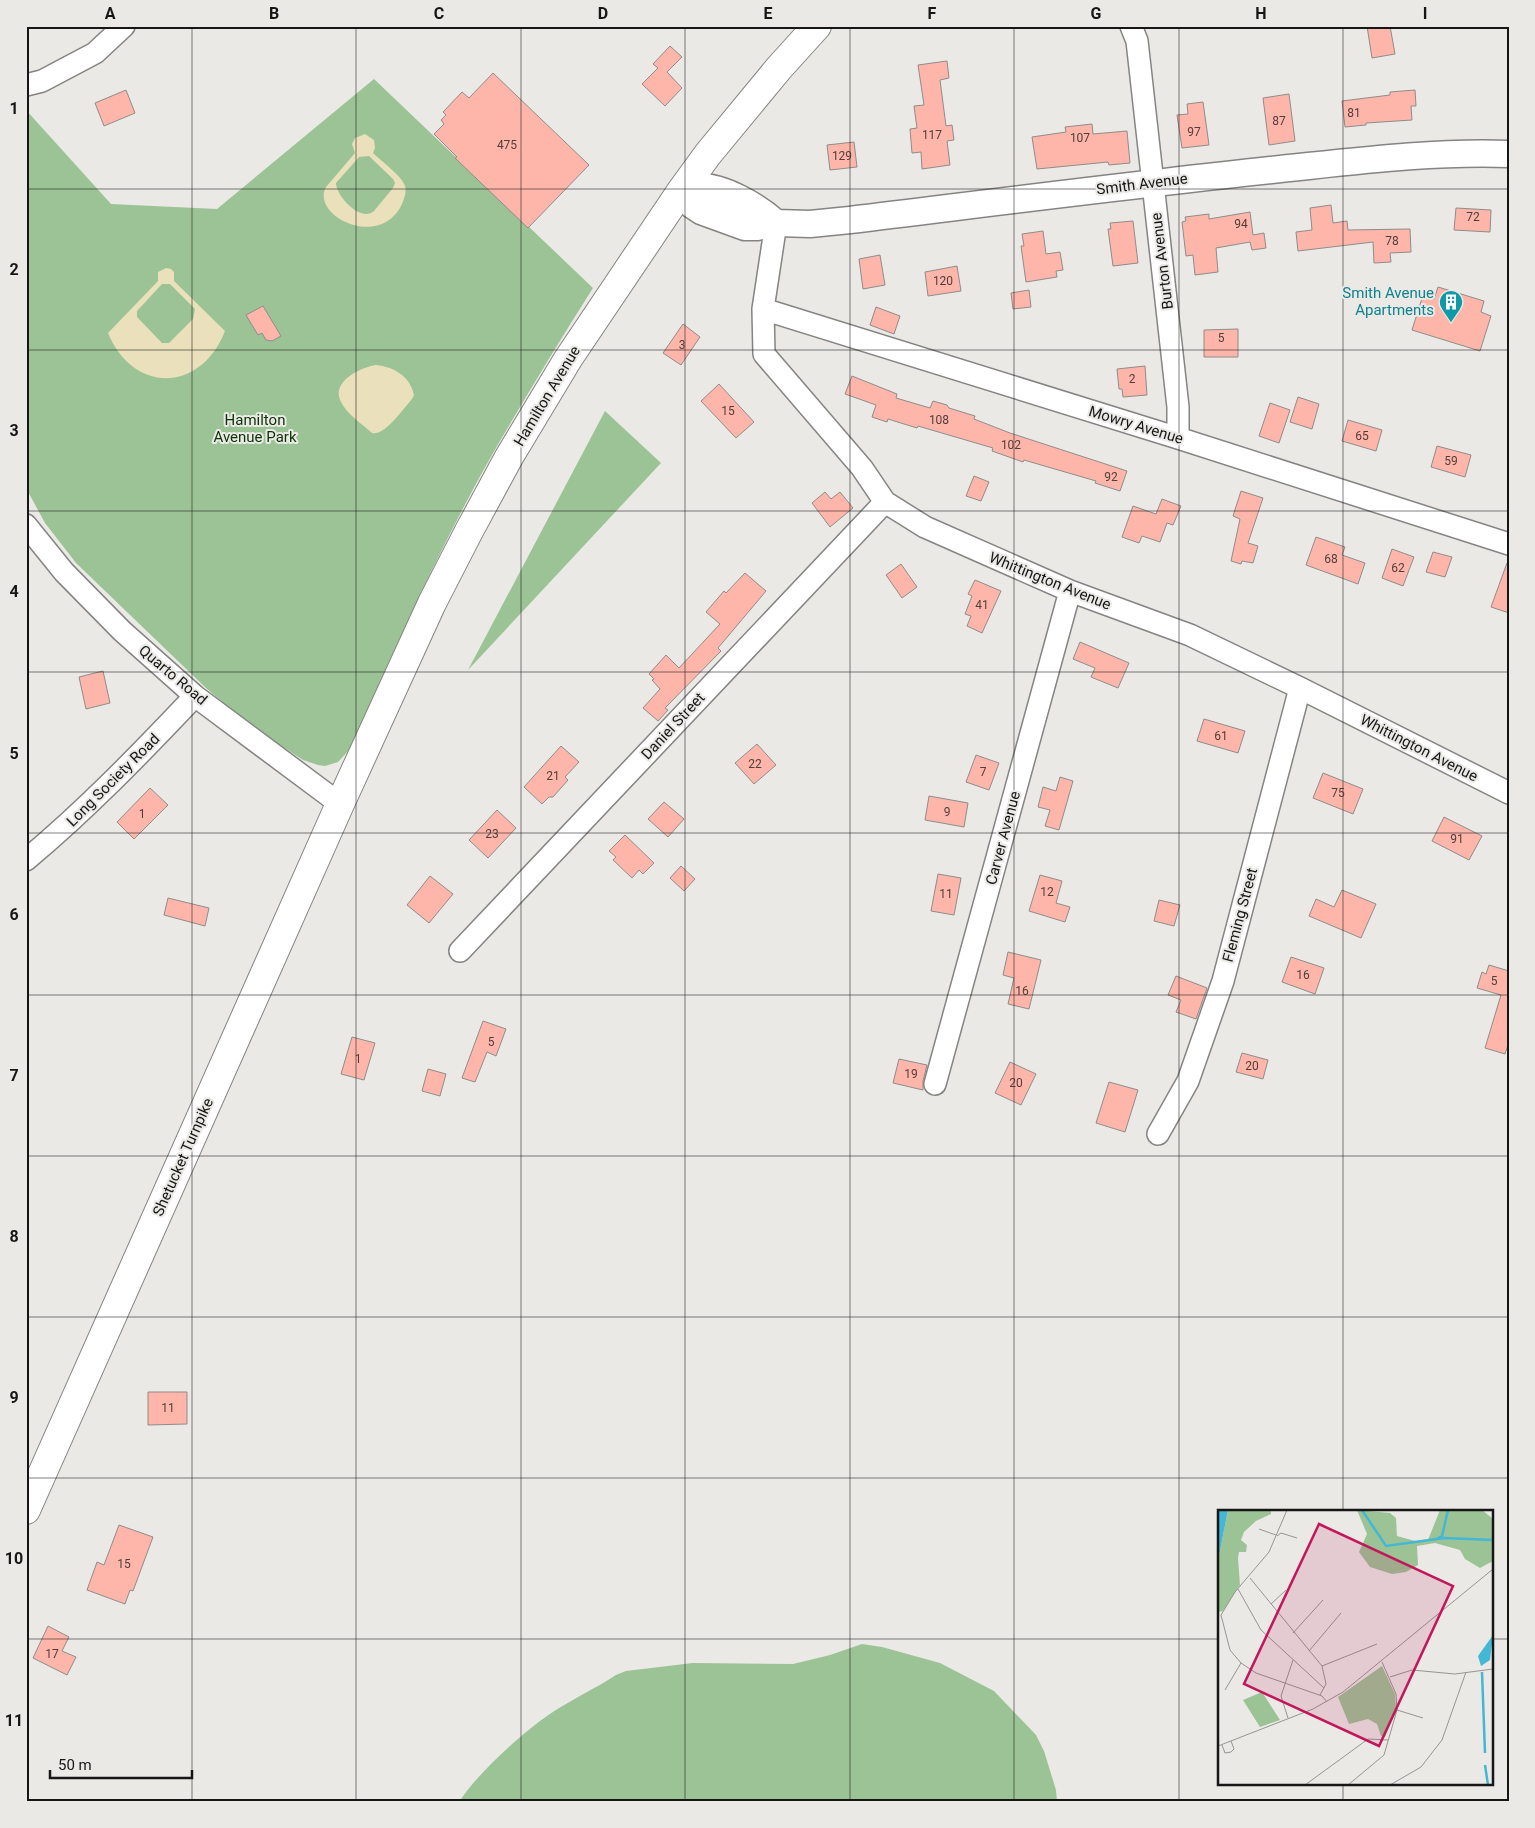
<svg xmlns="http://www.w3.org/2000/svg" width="1535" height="1828" font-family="Roboto,sans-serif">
	<rect width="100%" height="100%" fill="#eae9e6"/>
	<path fill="#9cc395" d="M 374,79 L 593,288 C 560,340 528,393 497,446 C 441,544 396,646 350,749 L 338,762 L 325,766 L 318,765 L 303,760 L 253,727 L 232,710 L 206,688 L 76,563 L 45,523 L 26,488 L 26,110 L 111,204 L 217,209 Z
		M 605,411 L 661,463 L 468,670 Z
		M 862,1644 L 882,1647 L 940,1663 L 994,1691 L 1036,1735 L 1044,1751 L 1056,1790 L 1057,1802 L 459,1802 C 476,1775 521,1734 547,1716 C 568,1701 593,1690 616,1675 L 626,1671 L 693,1663 L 793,1664 L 830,1655 Z"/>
	<path fill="#eae0bb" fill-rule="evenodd" d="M 365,134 L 374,140 L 375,148 L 373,153 C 380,160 402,176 405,186 C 407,191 404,199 402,204 C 380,251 310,215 326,187 L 355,153 L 352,144 L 355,138 ZM 369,156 L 393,179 L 395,183 L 393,188 L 374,211 C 361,223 336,196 336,183 L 359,157 Z
		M 166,268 L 171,269 L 174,272 L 174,281 L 225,331 C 201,393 133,394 108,333 L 158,281 L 158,272 ZM 162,284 L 170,284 L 195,309 L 193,319 L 169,343 L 162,343 L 137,317 L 137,311 Z
		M 376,365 C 394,367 410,376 414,395 L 412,399 C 403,409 385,436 372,433 C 362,424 347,414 341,402 C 330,382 361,367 376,365 Z"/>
	<path fill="#feb5aa" stroke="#8f8c8b" d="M 1367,26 L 1390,26 L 1395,54 L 1372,58 Z
		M 670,46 L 682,57 L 667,72 L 682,88 L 665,106 L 642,84 L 658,68 L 653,64 Z
		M 947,61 L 949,78 L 940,80 L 946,126 L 952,125 L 954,140 L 947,141 L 950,165 L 922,169 L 921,152 L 912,153 L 910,129 L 917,128 L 914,106 L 924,105 L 918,65 Z
		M 493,73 L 589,165 L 528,228 L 455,158 L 457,157 L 434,134 L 444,124 L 441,120 L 446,115 L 443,112 L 462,92 L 469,98 Z
		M 126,90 L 135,113 L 104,126 L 95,103 Z
		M 1415,90 L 1416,106 L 1411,106 L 1412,120 L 1366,123 L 1366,125 L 1345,127 L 1342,101 L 1390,95 L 1390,92 Z
		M 1289,94 L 1295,141 L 1269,145 L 1263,98 Z
		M 1203,102 L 1209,145 L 1182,148 L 1177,115 L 1188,114 L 1187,104 Z
		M 1092,124 L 1093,134 L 1127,131 L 1130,163 L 1109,165 L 1108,162 L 1037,169 L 1032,137 L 1066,132 L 1065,127 Z
		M 854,142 L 857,167 L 830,170 L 827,145 Z
		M 1331,205 L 1333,223 L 1347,221 L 1348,230 L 1410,229 L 1411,252 L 1390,253 L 1391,262 L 1374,263 L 1373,242 L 1298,251 L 1296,232 L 1312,230 L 1310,208 Z
		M 1456,208 L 1491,210 L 1490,232 L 1454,230 Z
		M 1250,212 L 1253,235 L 1264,233 L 1266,248 L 1252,250 L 1250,242 L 1216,248 L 1218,272 L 1195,275 L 1193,255 L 1186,256 L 1182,222 L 1186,221 L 1185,217 L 1209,214 L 1209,219 Z
		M 1133,221 L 1138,263 L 1113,266 L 1108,229 L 1111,229 L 1110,223 Z
		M 1043,231 L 1046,254 L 1060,252 L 1063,270 L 1056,271 L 1057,277 L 1026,282 L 1021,246 L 1024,246 L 1022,234 Z
		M 880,255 L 885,285 L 863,289 L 859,259 Z
		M 957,266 L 961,291 L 928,296 L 925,272 Z
		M 1438,287 L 1484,301 L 1481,312 L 1491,316 L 1480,351 L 1412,330 L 1423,295 L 1434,299 Z
		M 1029,290 L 1031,307 L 1013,309 L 1011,293 Z
		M 263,306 L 281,336 L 272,341 L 266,340 L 262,333 L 258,335 L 246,315 Z
		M 876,307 L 900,316 L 894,334 L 870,325 Z
		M 683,324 L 700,337 L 681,365 L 663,353 Z
		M 1238,329 L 1238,357 L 1204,357 L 1204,330 Z
		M 1145,366 L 1147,395 L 1123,397 L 1122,389 L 1119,389 L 1117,369 Z
		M 852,376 L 897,394 L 896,398 L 930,408 L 933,401 L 947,405 L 949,408 L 975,416 L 974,419 L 1010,433 L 1127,471 L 1120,491 L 1095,483 L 1096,481 L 1024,460 L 1023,462 L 992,451 L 993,448 L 918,426 L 917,428 L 888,419 L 887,422 L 872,417 L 876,405 L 845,394 Z
		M 719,384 L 754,422 L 736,438 L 701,401 Z
		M 1298,397 L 1319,404 L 1312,429 L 1290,422 Z
		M 1270,403 L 1290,410 L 1279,443 L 1259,436 Z
		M 1348,420 L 1382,430 L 1376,451 L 1342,441 Z
		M 1437,446 L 1471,455 L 1465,477 L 1431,467 Z
		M 974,476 L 989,482 L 981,501 L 966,496 Z
		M 1241,491 L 1263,498 L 1248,543 L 1258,546 L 1253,563 L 1242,561 L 1241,564 L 1231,561 L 1240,519 L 1233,516 Z
		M 825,492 L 831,499 L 840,492 L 853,508 L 830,527 L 812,503 Z
		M 1162,499 L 1181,506 L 1173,525 L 1167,523 L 1160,542 L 1142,536 L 1139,543 L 1122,537 L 1133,506 L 1156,514 Z
		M 1316,537 L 1345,547 L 1342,555 L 1365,563 L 1358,584 L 1306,565 Z
		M 1392,549 L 1414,557 L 1403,586 L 1382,578 Z
		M 1433,552 L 1452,557 L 1445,577 L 1426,572 Z
		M 1507,563 L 1509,563 L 1509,613 L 1491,607 Z
		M 901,564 L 917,587 L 902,598 L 886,575 Z
		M 745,573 L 766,591 L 718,648 L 721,651 L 665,708 L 668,710 L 658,721 L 643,708 L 660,689 L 652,680 L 654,679 L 649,674 L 666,655 L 679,668 L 720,624 L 706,612 L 724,591 L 726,593 Z
		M 975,580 L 1001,591 L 982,633 L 967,626 L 971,616 L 965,614 L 972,596 L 968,594 Z
		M 1080,642 L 1129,663 L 1118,688 L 1091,677 L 1095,668 L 1073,659 Z
		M 103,671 L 110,703 L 86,709 L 79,677 Z
		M 1204,719 L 1245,731 L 1238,753 L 1197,741 Z
		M 757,744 L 776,765 L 754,784 L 735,763 Z
		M 561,746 L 579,762 L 565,777 L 568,780 L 553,797 L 549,797 L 542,804 L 524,787 Z
		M 976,755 L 999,763 L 989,790 L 966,782 Z
		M 1323,773 L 1363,789 L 1353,814 L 1313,798 Z
		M 1060,777 L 1073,781 L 1059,830 L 1045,826 L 1050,810 L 1038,807 L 1043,787 L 1056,791 Z
		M 150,788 L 168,805 L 134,839 L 117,822 Z
		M 929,796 L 968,803 L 964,827 L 925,820 Z
		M 664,802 L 684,819 L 668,837 L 648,819 Z
		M 497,810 L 516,828 L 488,858 L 469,840 Z
		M 1444,817 L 1482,836 L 1469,860 L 1432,841 Z
		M 625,835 L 654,863 L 643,874 L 639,870 L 632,878 L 613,860 L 616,857 L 609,851 Z
		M 681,866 L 695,879 L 684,891 L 670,878 Z
		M 938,874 L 961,878 L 954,915 L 931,911 Z
		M 1040,875 L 1062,881 L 1056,903 L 1070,907 L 1065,922 L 1029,911 Z
		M 430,876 L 453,894 L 429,923 L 407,905 Z
		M 1342,890 L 1376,904 L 1361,938 L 1309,916 L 1316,899 L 1334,907 Z
		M 168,898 L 209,908 L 205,926 L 164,915 Z
		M 1159,900 L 1180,905 L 1174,926 L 1154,921 Z
		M 1008,952 L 1041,960 L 1029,1009 L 1008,1004 L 1014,978 L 1003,975 Z
		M 1291,957 L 1324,968 L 1315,994 L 1282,982 Z
		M 1489,965 L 1509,971 L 1509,1042 L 1505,1054 L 1485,1048 L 1501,995 L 1477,988 L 1482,972 L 1486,974 Z
		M 1176,976 L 1207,988 L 1196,1019 L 1176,1012 L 1181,1000 L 1168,995 Z
		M 483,1021 L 506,1029 L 496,1056 L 487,1052 L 475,1082 L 462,1078 Z
		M 352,1037 L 375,1043 L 364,1080 L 341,1074 Z
		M 1242,1053 L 1268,1060 L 1263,1079 L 1236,1072 Z
		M 899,1059 L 927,1065 L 923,1081 L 923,1090 L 893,1083 Z
		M 1010,1062 L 1036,1074 L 1021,1105 L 995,1093 Z
		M 428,1069 L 446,1074 L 440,1096 L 422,1091 Z
		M 1109,1082 L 1138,1090 L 1125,1132 L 1096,1123 Z
		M 148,1392 L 187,1392 L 187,1424 L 148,1425 Z
		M 119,1525 L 153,1537 L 133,1591 L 130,1590 L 125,1604 L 87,1590 L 97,1562 L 104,1565 Z
		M 48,1626 L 69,1637 L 62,1651 L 76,1657 L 67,1675 L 33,1658 Z"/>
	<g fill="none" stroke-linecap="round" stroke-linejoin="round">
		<g stroke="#858482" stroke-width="24">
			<path id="minor" d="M 1131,26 L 1137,41 L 1178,407 L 1178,438
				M 26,85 L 42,81 L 95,53 L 124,26
				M 776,223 L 763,309 L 764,354 L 862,468 L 885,502 L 925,527 L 1070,591 L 1190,635 L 1300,688 L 1509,793
				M 763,309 L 1178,438 L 1509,544
				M 26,525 L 64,572 L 122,631 L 195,696 L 340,804
				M 26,860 C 87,809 141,753 195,696
				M 460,951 L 885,502
				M 935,1084 L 1070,591
				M 1158,1134 L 1188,1081 L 1223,981 L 1300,688"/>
		</g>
		<g stroke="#858482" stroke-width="29">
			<path id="tertiary" d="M 776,223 C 758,207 722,185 696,187 C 691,188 686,190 681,191 L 692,205 L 701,211 L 745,227 L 757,227 L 776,223 L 810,224 L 850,220 C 990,203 1130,185 1271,170 C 1349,162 1431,151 1509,154"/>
		</g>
		<g stroke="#858482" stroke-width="30">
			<path id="secondary" d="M 26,1510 L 340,804 L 432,603 L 469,531 L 509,457 L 568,359 L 681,191 L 708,154 L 779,68 L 817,26"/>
		</g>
		<use href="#minor" stroke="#fff" stroke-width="21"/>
		<use href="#tertiary" stroke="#fff" stroke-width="26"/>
		<use href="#secondary" stroke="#fff" stroke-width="28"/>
	</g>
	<path fill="none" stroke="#161615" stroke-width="1" stroke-opacity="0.55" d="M 192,26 L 192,1802M 356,26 L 356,1802M 521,26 L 521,1802M 685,26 L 685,1802M 850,26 L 850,1802M 1014,26 L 1014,1802M 1179,26 L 1179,1802M 1343,26 L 1343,1512M 26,189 L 1509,189M 26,350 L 1509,350M 26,511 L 1509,511M 26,672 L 1509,672M 26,833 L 1509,833M 26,995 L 1509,995M 26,1156 L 1509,1156M 26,1317 L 1509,1317M 26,1478 L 1509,1478M 26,1639 L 1219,1639M 1491,1639 L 1509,1639M 1343,1784 L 1343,1802"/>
	<defs>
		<g id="building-pin" transform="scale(1.25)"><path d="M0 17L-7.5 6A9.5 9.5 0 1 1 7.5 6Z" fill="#0f9aa8" stroke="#eae9e6"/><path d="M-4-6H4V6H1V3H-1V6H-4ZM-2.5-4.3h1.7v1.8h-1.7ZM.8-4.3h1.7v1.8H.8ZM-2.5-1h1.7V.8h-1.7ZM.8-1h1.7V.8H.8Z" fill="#fff"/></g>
	</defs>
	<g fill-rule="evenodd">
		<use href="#building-pin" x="1451" y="302"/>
	</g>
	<g text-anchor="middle" stroke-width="4" stroke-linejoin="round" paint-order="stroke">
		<g font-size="12" fill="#503e3a">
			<text x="1354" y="117">81</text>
			<text x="1279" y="125">87</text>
			<text x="1194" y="136">97</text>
			<text x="932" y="139">117</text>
			<text x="1080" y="142">107</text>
			<text x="507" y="149">475</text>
			<text x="842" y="160">129</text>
			<text x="1473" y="221">72</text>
			<text x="1241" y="228">94</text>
			<text x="1392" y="245">78</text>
			<text x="943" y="285">120</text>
			<text x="1221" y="342">5</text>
			<text x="682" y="349">3</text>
			<text x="1132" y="383">2</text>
			<text x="728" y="415">15</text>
			<text x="939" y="424">108</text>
			<text x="1362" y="440">65</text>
			<text x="1011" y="449">102</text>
			<text x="1451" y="465">59</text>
			<text x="1111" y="481">92</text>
			<text x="1331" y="563">68</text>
			<text x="1398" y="572">62</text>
			<text x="982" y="609">41</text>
			<text x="1221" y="740">61</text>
			<text x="755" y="768">22</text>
			<text x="983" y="776">7</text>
			<text x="553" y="780">21</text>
			<text x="1338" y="797">75</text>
			<text x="947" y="816">9</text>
			<text x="142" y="818">1</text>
			<text x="492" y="838">23</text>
			<text x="1457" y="843">91</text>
			<text x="1047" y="896">12</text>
			<text x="946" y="898">11</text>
			<text x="1303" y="979">16</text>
			<text x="1494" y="985">5</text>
			<text x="1022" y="995">16</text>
			<text x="491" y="1046">5</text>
			<text x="358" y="1063">1</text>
			<text x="1252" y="1070">20</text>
			<text x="911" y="1078">19</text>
			<text x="1016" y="1087">20</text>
			<text x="168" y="1412">11</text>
			<text x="124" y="1568">15</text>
			<text x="52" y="1658">17</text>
		</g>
		<g font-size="15" fill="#161615" stroke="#eae9e6">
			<text transform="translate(1142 184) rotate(-7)" y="5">Smith Avenue</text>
			<text transform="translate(1162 261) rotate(-97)" y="5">Burton Avenue</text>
			<text transform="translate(547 396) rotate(-59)" y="5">Hamilton Avenue</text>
			<text transform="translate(1136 425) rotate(17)" y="5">Mowry Avenue</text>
			<text transform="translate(1050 581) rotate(22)" y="5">Whittington Avenue</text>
			<text transform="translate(173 675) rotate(40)" y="5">Quarto Road</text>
			<text transform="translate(673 726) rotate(-47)" y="5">Daniel Street</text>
			<text transform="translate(1419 748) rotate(27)" y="5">Whittington Avenue</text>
			<text transform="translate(113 780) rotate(-45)" y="5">Long Society Road</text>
			<text transform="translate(1003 838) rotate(-75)" y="5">Carver Avenue</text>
			<text transform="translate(1240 915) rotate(-75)" y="5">Fleming Street</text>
			<text transform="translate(183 1157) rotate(-66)" y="5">Shetucket Turnpike</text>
		</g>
		<g font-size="15" fill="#0d838f" stroke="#eae9e6" text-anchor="end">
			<text x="1434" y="298">Smith Avenue<tspan x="1434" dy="17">Apartments</tspan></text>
		</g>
		<g font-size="15" fill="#0c3305" stroke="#eae9e6">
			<text x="255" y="425">Hamilton<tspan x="255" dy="17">Avenue Park</tspan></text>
		</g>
	</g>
	<g transform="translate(1218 1510)">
		<rect width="275" height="275" fill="#eae9e6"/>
		<path d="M 10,0 L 53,0 L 53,4 L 38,11 L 26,22 L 23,30 L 29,35 L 28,42 L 21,42 L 20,48 L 22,75 L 5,101 L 0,102 L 0,51 ZM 139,0 L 172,3 L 178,8 L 179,26 L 197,31 L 210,30 L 222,0 L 264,0 L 275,9 L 275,51 L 262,58 L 247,49 L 242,40 L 217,33 L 199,36 L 200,55 L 188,62 L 174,64 L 152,57 L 141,42 L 149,24 ZM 164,156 L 177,184 L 178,198 L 167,227 L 163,226 L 159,214 L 150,209 L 131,214 L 120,187 ZM 44,182 L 62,210 L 42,217 L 25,190 Z" fill="#9cc395"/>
		<path d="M 0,0 L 10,0 L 0,51 ZM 275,125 L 272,150 L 263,156 L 260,146 Z" fill="#44b7d5"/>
		<path fill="none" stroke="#44b7d5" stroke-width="2.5" d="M 144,0 L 168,36 L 226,28 L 275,30M 217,30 L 224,26 L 230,0M 264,162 L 267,243M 267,255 L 270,275"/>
		<path fill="none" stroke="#959592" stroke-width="1" d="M 41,19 L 58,25M 59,26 L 63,23 L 79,28M 32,68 L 104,156 L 108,174 L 102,185M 20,79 L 43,120 L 106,178M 53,94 L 68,80M 3,105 L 12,140 L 23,153 L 38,163 L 104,186 L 109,192M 3,105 L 17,82 L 51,42 L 69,0M 75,123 L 105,90M 91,141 L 123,103M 104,156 L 159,134M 172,167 L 194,160 L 237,164 L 275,159M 7,180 L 23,153M 179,200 L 205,208M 70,208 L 63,186 L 75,150M 4,235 L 7,243 L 13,242 L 16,239 L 13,231M 0,236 L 95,199 L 125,182 L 275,59M 87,275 L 150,229 L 170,230M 130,275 L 166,245 L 179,200 L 178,184 L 164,152M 172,275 L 203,257 L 224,230 L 248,162"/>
		<path fill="#c2185b" fill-opacity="0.15" stroke="#c2185b" stroke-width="2.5" d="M 101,14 L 235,76 L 161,236 L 26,174 Z"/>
		<rect width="275" height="275" fill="none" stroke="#161615" stroke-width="2.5"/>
	</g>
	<rect width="1535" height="1828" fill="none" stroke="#eae9e6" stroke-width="55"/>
	<path d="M50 1770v8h142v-8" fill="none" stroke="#161615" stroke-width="2.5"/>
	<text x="58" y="1770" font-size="15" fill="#161615" stroke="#eae9e6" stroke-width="4" paint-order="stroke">50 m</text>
	<rect x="28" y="28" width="1480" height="1772" fill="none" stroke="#161615" stroke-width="2"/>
	<g font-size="16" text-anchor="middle" font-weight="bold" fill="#161615">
		<text x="110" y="19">A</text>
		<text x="274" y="19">B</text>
		<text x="439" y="19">C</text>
		<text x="603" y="19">D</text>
		<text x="768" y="19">E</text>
		<text x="932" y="19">F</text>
		<text x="1096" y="19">G</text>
		<text x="1261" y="19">H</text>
		<text x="1425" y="19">I</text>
		<text x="14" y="114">1</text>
		<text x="14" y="275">2</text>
		<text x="14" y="436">3</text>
		<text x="14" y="597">4</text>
		<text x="14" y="759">5</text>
		<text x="14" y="920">6</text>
		<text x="14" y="1081">7</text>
		<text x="14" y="1242">8</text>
		<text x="14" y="1403">9</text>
		<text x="14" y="1564">10</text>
		<text x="14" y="1726">11</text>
	</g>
</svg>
